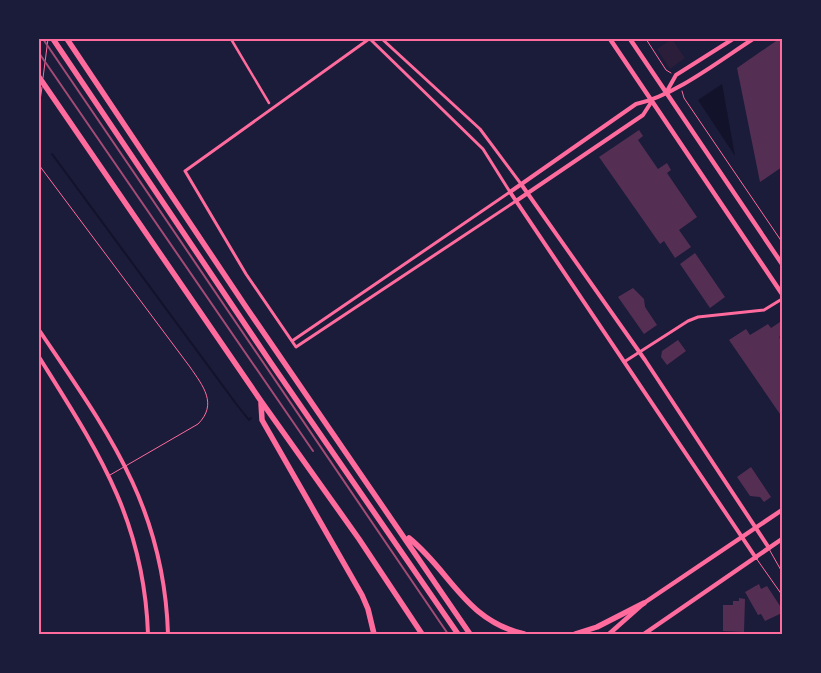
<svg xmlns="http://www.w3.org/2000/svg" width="821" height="673" font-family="Lato,sans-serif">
	<rect width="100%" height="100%" fill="#1b1b3a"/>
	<path fill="#2a1e3b" d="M 672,39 L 685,58 L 670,69 L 657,49 Z"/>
	<path fill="#12122b" d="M 722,84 L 735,156 L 698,100 Z"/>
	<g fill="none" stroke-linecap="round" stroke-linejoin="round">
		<path stroke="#12122b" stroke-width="2" d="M 52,154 L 237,405 L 249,420 L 251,418"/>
	</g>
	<path fill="#542f53" d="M 779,39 L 782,39 L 782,167 L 760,182 L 737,68 Z
		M 639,130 L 643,136 L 638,140 L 658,169 L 667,163 L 671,170 L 667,173 L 697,217 L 679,230 L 691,247 L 675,258 L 664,241 L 660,244 L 599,157 Z
		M 695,253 L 725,297 L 710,308 L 680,264 Z
		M 633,288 L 644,299 L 645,307 L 657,325 L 644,334 L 618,297 Z
		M 780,322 L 782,325 L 782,335 L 779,337 L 782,341 L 782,417 L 729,340 L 746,329 L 750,335 L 768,324 L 771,328 Z
		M 678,340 L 686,351 L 667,365 L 661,357 L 662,351 Z
		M 751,467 L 771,497 L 764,502 L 760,497 L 750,496 L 737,477 Z
		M 759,584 L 761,589 L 767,586 L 782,609 L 782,613 L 765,621 L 761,614 L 758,615 L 745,592 Z
		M 739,598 L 745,599 L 744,632 L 723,631 L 723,605 L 733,605 L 733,601 L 739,601 Z"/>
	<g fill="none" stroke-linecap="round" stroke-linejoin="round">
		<path stroke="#ff6b9d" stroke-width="1" d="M 646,39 L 666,70 L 671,73
			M 682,91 L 684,98 L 782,242"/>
		<path stroke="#ff6b9d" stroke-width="1" d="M 39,44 L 39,39
			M 43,78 L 48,39
			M 39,108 L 42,87
			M 39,165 L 190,367 C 203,386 218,404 198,424 L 110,475
			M 769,549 L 782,572
			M 756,558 L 782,595"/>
		<path stroke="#ff6b9d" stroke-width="2.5" d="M 231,39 L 269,103"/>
		<path stroke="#ff6b9d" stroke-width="3" d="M 369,39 L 185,171 L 246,274 L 296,347 L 516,201
			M 382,39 L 480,129 L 521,184
			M 292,341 L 510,192 L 483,149 L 370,39
			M 624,362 L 688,321 L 698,317 L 764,310 L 782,299"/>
		<path stroke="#ff6b9d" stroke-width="4" d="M 753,39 C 719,61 674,96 636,104 L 510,192 L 756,558
			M 667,91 L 676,75 L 733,39
			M 521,184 L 645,360 L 769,548
			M 516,201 L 643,115 L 652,101
			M 39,330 C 107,431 164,506 168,634
			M 39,357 C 97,450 144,519 148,634"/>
		<path stroke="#ff6b9d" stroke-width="4.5" d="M 609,634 L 644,603 L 782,510
			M 644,634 L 782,539"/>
		<path stroke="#ff6b9d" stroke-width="4.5" d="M 610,39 L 782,294
			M 630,39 L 782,264"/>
		<path stroke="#ff6b9d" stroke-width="5.5" d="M 53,39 L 271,363 L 458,634
			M 67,39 L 246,307 L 470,634
			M 39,77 L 261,401 L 359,539 L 422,634
			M 261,403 L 262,420 L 362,595 L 368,609 L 374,634
			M 409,538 C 451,572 465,620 524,634
			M 575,634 L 597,627 L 644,603"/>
		<path stroke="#a44b75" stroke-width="2" d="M 43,39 L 448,634
			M 39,53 L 313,451"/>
	</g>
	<rect width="821" height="673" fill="none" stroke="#1b1b3a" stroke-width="80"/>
	<rect x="40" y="40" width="741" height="593" fill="none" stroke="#ff6b9d" stroke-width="2"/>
</svg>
